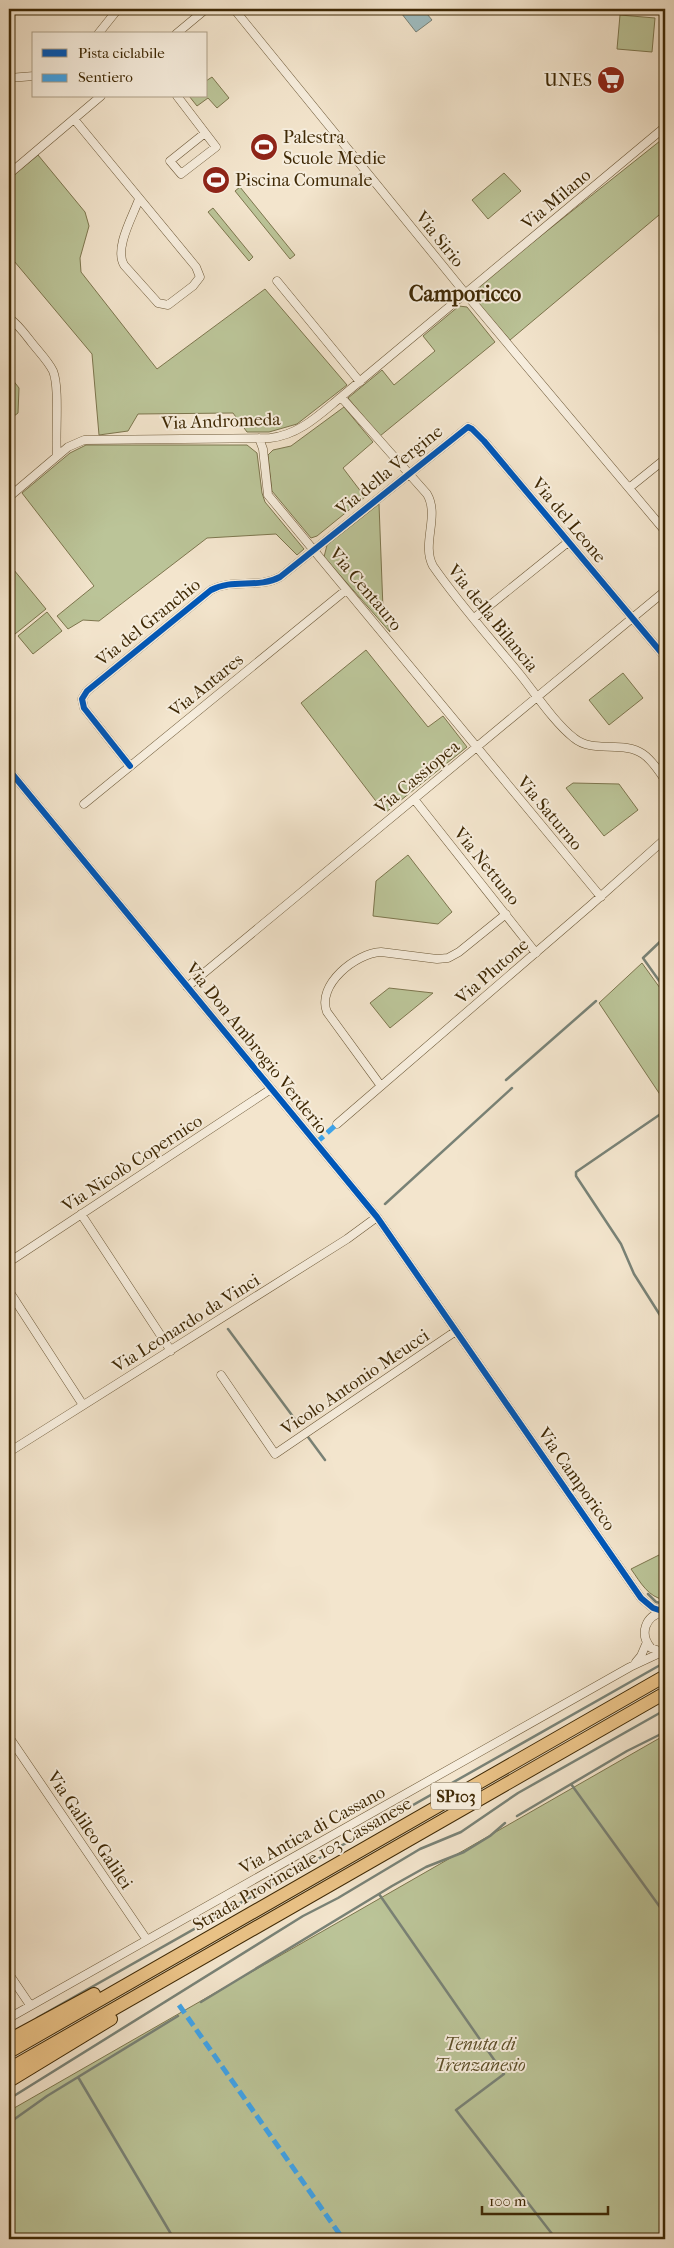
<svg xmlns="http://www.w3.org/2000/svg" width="674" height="2248" font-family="'IM FELL French Canon',serif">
	<rect width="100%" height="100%" fill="#f3e5cd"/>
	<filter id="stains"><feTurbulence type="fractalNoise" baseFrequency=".004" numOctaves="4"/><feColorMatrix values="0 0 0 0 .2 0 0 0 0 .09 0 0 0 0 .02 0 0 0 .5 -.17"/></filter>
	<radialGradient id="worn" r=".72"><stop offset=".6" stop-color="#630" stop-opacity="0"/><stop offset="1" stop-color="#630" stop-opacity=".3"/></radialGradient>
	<path fill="#bbc498" stroke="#7d764e" d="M 620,15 L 655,18 L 652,52 L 617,49 Z
		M 212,77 L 229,98 L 217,108 L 208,98 L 197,106 L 189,96 L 206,96 L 206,81 Z
		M 665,137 L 665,210 L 510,340 L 469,293 Z
		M 38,155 L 85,212 L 89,226 L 80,258 L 81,272 L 157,369 L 265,289 L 347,385 L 297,424 L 269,432 L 247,432 L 233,413 L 138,414 L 128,431 L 99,435 L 92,354 L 9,255 L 9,179 Z
		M 504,173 L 521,191 L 488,219 L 472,200 Z
		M 240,187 L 295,255 L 290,259 L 235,191 Z
		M 213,208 L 253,257 L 249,261 L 208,212 Z
		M 459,306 L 467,307 L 495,342 L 380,436 L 348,398 L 382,370 L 394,385 L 435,351 L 423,336 Z
		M 9,375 L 19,388 L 18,413 L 9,420 Z
		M 344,407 L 373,442 L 343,468 L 365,497 L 317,536 L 311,538 L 272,491 L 268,455 L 273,450 L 291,446 Z
		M 86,445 L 247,445 L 257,453 L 262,493 L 265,502 L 304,549 L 297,555 L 276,534 L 207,538 L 99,621 L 83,620 L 68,629 L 57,616 L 94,586 L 22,493 L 70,453 Z
		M 379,504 L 383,609 L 390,632 L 324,557 L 327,545 Z
		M 9,564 L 46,609 L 15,634 L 9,626 Z
		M 47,612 L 62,631 L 33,654 L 18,636 Z
		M 366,650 L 428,727 L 443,716 L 467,747 L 385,813 L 301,703 Z
		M 623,673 L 643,698 L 609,725 L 589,700 Z
		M 573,783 L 619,784 L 638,810 L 604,836 L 566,788 Z
		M 408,855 L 452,912 L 438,924 L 373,916 L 376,881 Z
		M 642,963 L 665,995 L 665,1102 L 599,1003 Z
		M 389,988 L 433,993 L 390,1028 L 370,1003 Z
		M 665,1552 L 665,1600 C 648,1597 641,1583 631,1569 Z
		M 665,1735 L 665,2239 L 9,2239 L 9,2111 Z"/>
	<path fill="#9fbdc1" stroke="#798276" d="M 398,9 L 423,9 L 432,20 L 416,32 Z"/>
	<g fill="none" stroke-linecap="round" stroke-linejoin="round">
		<path stroke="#798276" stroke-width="2.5" d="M 665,937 L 643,958 L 665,989
			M 506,1080 L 596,1001
			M 665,1111 L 576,1172 L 576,1176 L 621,1244 L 634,1274 L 665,1323
			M 385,1204 L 512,1088
			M 228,1329 L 300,1426
			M 308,1437 L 325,1460
			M 648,1594 L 656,1602 L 665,1604
			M 571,1784 L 665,1914
			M 517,1816 L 627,1751 L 665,1732
			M 379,1894 L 504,2074 L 456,2110 L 556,2239
			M 201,2002 L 392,1886 L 426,1867 L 464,1852 L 490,1836 L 505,1823
			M 37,2018 L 662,1664
			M 78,2077 L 174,2239
			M 9,2099 L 303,1916 L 338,1898 L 420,1849 L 461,1832 L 518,1793 L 665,1710
			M 9,2123 L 47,2096 L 178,2016"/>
		<g stroke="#6c5837" stroke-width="9">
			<path id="minor" d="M 234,9 L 465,293 L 665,531
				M 98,34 L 118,9
				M 176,34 L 206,9
				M 9,78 L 34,76
				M 177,96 L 216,147 L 181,174 L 170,161 L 205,133
				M 74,119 L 196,267 L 200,277 L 193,286 L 168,305 L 158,303 L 124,265 C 114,248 133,216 139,199
				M 9,174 L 101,96
				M 277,281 L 360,382
				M 9,318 C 18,324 25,334 32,343 C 39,352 48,361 53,371 C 60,388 55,434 57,456
				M 341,397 L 427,494 C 440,516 421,544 433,566 C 460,605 492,640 522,677 C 537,696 555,723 574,738 C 593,754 623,740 643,754 C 652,760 659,771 665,780
				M 259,438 L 263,449 L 268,495 L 601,897
				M 629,488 L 665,459
				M 9,497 L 68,447 L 84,440 L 270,438 C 299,435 319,415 341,397 L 665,127
				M 474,618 L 567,543
				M 130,766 L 84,708 L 82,699 L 87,691 L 211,590 C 233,578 258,589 280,577 L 468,427 L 472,429 L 484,441 L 665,657
				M 9,770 L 377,1217 L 641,1598 L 653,1608 L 665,1612
				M 414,799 L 536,953
				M 84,804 L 346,590
				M 187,987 L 665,591
				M 381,1086 L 327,1012 C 316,985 356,953 381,952 L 437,959 L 448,958 L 459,952 L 506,914
				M 337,1124 L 591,905 L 665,839
				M 81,1214 L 171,1351
				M 9,1262 L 271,1089
				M 9,1291 L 83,1405
				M 221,1375 L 275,1454 L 456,1331
				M 9,1452 L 347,1239 L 377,1217
				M 663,1612 C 645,1616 639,1634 651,1648 L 665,1653
				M 636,1662 L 641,1656 L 647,1642
				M 9,1737 L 147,1940
				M 9,1974 L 30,2005
				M 9,2018 L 630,1667 L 660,1653"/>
		</g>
		<g stroke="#3f2905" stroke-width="14">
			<path id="trunk" d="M 9,2040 L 94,1994
				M 9,2052 L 665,1676
				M 9,2069 L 665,1693
				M 9,2081 L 111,2019"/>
		</g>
		<use href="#minor" stroke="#f7eede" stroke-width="8"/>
		<use href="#trunk" stroke="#eac286" stroke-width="12"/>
		<path stroke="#3fa3e9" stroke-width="5" stroke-dasharray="10 5" stroke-linecap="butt" d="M 316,1143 L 337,1124
			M 179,2005 L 343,2239"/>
		<g stroke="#f7eede" stroke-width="9">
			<path id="cycleway" d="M 130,766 L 84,708 L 82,699 L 87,691 L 211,590 C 233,578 258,589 280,577 L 468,427 L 472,429 L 484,441 L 665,657
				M 9,770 L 377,1217 L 641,1598 L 653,1608 L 665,1612"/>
		</g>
		<use href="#cycleway" stroke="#0057b8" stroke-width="6"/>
	</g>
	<defs>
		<g id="supermarket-disc" transform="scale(1.4375)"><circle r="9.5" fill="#8f2418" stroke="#f7eede"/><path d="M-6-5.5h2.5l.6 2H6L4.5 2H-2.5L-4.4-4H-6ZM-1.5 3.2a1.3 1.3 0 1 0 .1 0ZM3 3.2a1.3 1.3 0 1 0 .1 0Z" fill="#fff"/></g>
		<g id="stadium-disc" transform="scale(1.4375)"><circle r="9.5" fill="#8f2418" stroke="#f7eede"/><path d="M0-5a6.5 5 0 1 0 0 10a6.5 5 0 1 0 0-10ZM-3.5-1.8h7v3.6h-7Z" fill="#fff"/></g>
	</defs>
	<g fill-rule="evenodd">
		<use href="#supermarket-disc" x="611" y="80"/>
		<use href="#stadium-disc" x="264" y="147"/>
		<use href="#stadium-disc" x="216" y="180"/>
	</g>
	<g text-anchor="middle" stroke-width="4" stroke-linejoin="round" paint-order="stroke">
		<rect fill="#f7eede" stroke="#766446" stroke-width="1" x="431" y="1782.5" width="50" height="27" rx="4"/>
		<g font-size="16" font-weight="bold" fill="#3f2905">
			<text x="456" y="1802">SP103</text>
		</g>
		<g font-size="18" fill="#3f2905" stroke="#f7eede" text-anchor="start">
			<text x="592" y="86" text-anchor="end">UNES</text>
			<text x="283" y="143">Palestra<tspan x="283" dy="21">Scuole Medie</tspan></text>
			<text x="235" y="186">Piscina Comunale</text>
		</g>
		<g font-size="18" fill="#3f2905" stroke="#f7eede">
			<text transform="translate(556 199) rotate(-40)" y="6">Via Milano</text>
			<text transform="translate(440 239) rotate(51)" y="6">Via Sirio</text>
			<text transform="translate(221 421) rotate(-2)" y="6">Via Andromeda</text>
			<text transform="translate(389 470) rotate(-39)" y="6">Via della Vergine</text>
			<text transform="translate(569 520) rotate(50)" y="6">Via del Leone</text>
			<text transform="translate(366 589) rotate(50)" y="6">Via Centauro</text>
			<text transform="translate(493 618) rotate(51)" y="6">Via della Bilancia</text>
			<text transform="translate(148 622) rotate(-39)" y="6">Via del Granchio</text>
			<text transform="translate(206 685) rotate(-39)" y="6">Via Antares</text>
			<text transform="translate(417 777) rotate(-40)" y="6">Via Cassiopea</text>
			<text transform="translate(550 813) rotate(50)" y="6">Via Saturno</text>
			<text transform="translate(487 866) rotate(51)" y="6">Via Nettuno</text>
			<text transform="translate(492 971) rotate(-41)" y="6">Via Plutone</text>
			<text transform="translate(257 1048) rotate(51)" y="6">Via Don Ambrogio Verderio</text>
			<text transform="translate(132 1163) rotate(-33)" y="6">Via Nicolò Copernico</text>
			<text transform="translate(186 1323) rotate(-32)" y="6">Via Leonardo da Vinci</text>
			<text transform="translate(355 1382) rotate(-34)" y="6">Vicolo Antonio Meucci</text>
			<text transform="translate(577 1479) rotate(55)" y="6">Via Camporicco</text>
			<text transform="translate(90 1830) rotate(56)" y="6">Via Galileo Galilei</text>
			<text transform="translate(312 1830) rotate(-29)" y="6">Via Antica di Cassano</text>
			<text transform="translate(302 1864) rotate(-30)" y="6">Strada Provinciale 103 Cassanese</text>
		</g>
		<g font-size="18" font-style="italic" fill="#5e502a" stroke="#f7eede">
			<text x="480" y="2050">Tenuta di<tspan x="480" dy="21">Trenzanesio</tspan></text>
		</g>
		<g font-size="22" font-weight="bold" fill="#3f2905" stroke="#f7eede">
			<text x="465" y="301">Camporicco</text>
		</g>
	</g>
	<rect width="674" height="2248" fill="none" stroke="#f3e5cd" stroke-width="30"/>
	<rect x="10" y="10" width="654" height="2228" fill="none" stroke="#3f2905" stroke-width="2.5"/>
	<rect x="15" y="15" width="644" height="2218" fill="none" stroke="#3f2905"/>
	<rect x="32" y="32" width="175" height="65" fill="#f7eede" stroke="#ad9f87"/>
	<rect x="42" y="49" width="25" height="8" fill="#0057b8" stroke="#ad9f87"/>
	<text x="78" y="58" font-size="15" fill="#3f2905">Pista ciclabile</text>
	<rect x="42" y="74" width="25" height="8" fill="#3fa3e9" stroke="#ad9f87"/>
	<text x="78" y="82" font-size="15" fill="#3f2905">Sentiero</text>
	<path d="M482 2206v8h126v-8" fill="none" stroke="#3f2905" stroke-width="2.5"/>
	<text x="489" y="2206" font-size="15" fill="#3f2905" stroke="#f7eede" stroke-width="4" paint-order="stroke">100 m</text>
	<rect width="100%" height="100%" filter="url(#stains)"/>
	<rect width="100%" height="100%" fill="url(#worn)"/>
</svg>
